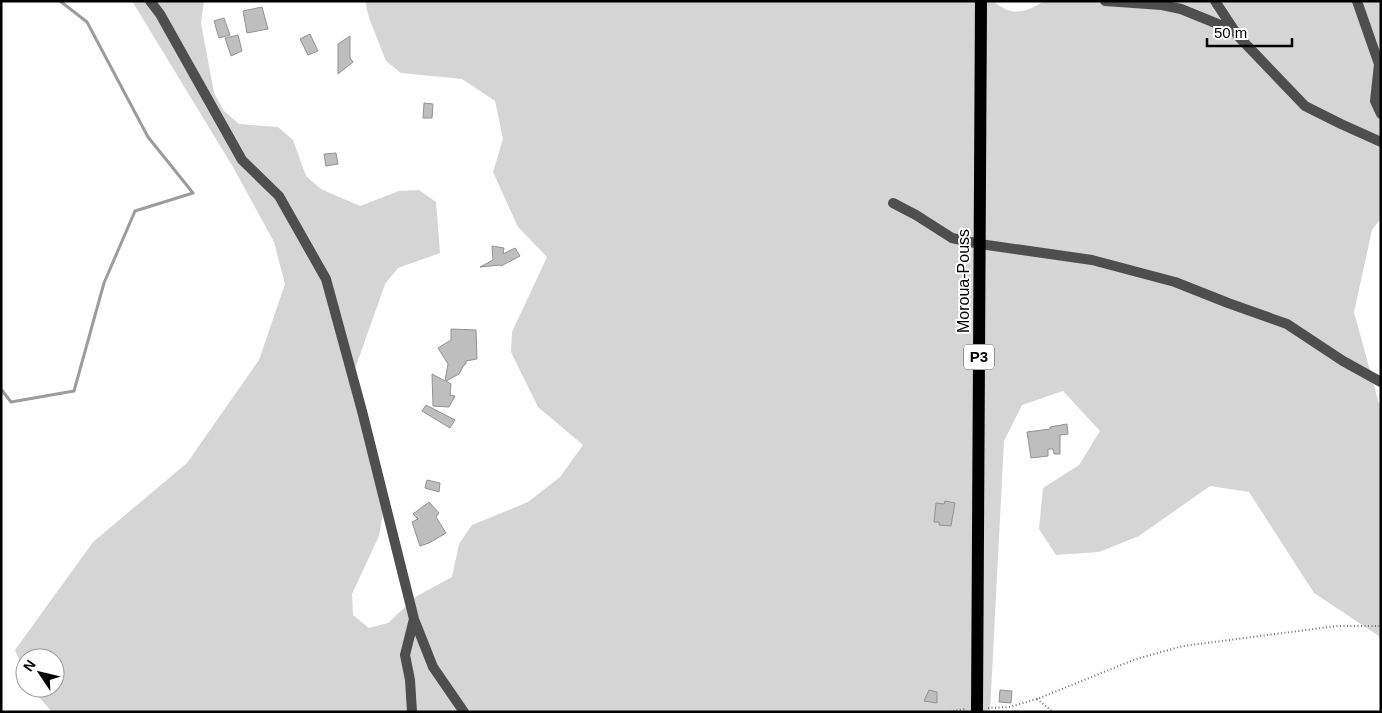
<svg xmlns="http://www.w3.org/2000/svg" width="1382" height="713" font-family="Arial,sans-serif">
	<rect width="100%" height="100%" fill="#fff"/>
	<path fill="#d5d5d5" d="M 132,1 L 204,1 L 201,23 L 214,93 L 224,111 L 239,124 L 278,127 L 293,140 L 306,176 L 321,189 L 360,206 L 399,191 L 419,190 L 436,202 L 440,253 L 398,268 L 385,284 L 355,369 L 386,494 L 379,536 L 352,594 L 353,615 L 369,628 L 388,623 L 417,596 L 452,577 L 459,544 L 472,525 L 528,502 L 560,477 L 583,445 L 538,407 L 511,352 L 512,332 L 547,257 L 518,227 L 493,172 L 503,139 L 495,101 L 462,79 L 401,73 L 386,61 L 369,18 L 365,1 L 993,1 C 1012,17 1025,13 1044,1 L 1381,1 L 1381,218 L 1372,230 L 1354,312 L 1381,411 L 1381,644 L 1379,636 L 1314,593 L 1249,492 L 1210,486 L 1139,536 L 1099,552 L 1056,555 L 1039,529 L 1043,488 L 1079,465 L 1100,431 L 1063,391 L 1022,405 L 1004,441 L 990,712 L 52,712 L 31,688 L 55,688 L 55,658 L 25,658 L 25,674 L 15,650 L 93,542 L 187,463 L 259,360 L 285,284 L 274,242 L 233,167 Z"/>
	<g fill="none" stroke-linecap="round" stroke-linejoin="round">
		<path stroke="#9c9c9c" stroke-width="3" d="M 1,389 L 11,402 L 74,391 L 104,283 L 135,211 L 193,193 L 148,137 L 87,22 L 60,1"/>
	</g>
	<path fill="#bebebe" stroke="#929292" d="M 262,7 L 268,29 L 247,33 L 243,11 Z
		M 224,18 L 230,35 L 219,38 L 214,21 Z
		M 310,34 L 318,51 L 308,55 L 300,39 Z
		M 238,35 L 242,51 L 231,56 L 225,38 Z
		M 350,36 L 350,58 L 353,62 L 338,74 L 338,44 Z
		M 424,103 L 433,104 L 432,118 L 423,118 Z
		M 336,153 L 338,164 L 326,166 L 324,154 Z
		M 492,246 L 504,248 L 503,254 L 515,248 L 520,256 L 501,266 L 500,265 L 480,267 L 493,260 Z
		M 451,329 L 476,330 L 477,359 L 466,361 L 466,364 L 464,365 L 459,374 L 446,381 L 451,384 L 450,395 L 455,396 L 449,407 L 433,406 L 432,374 L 445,381 L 448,364 L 438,348 L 451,340 Z
		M 426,405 L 455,420 L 450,428 L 422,411 Z
		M 1067,424 L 1068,434 L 1060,435 L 1060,454 L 1054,454 L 1053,449 L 1048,449 L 1048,456 L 1031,458 L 1027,432 L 1050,429 L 1050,427 Z
		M 427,480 L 440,483 L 439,492 L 425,488 Z
		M 945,501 L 955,503 L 951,526 L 939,525 L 939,522 L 934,522 L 936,503 L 944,504 Z
		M 429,502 L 439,513 L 436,517 L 446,533 L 429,543 L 420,546 L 412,522 L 418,519 L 413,514 Z
		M 929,690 L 937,692 L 937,703 L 924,701 Z
		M 1000,690 L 1012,691 L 1011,703 L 999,702 Z"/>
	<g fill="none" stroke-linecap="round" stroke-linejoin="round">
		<path stroke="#707070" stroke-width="2" stroke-dasharray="1 2.5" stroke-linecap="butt" d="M 1037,699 L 1053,712
			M 988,708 L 1010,707 L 1037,699 L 1136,659 L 1183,646 L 1337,626 L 1381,626
			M 946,712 L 965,709"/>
		<path stroke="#4e4e4e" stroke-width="10" d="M 150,1 L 160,14 L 242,160 L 279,196 L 326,279 L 362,411 L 414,619 L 433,667 L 464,712
			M 1105,1 L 1162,5 L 1181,9 L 1235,31
			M 1215,1 L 1238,36 L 1305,106 L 1341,124 L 1381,142
			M 1357,1 L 1379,64 L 1375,101 L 1381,114
			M 893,203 L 916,215 L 952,238 L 980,244 L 1092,260 L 1175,282 L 1228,303 L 1287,324 L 1343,361 L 1381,382
			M 412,712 L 410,680 L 405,655 L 414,619"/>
		<path stroke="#000" stroke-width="12" d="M 977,712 L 981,1"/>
	</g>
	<g text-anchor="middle" stroke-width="4" stroke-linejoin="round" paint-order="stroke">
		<rect fill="#fff" stroke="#4c4c4c" stroke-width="1" x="964" y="344.5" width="30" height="25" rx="4"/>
		<g font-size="15" font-weight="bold" fill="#000">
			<text x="979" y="362">P3</text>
		</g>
		<g font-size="16" fill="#000" stroke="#fff">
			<text transform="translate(963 281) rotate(-90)" y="6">Moroua-Pouss</text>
		</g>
	</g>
	<rect width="1382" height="713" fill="none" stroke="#000000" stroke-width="5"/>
	<g transform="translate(40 673) rotate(305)"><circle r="24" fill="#ffffff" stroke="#999999"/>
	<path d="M0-4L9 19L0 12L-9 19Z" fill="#000000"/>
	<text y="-8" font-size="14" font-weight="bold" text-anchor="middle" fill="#000000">N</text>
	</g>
	<path d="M1207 38v8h85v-8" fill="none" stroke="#000000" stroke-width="2.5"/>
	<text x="1214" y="38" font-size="15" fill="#000000" stroke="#ffffff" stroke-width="4" paint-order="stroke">50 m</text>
</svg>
